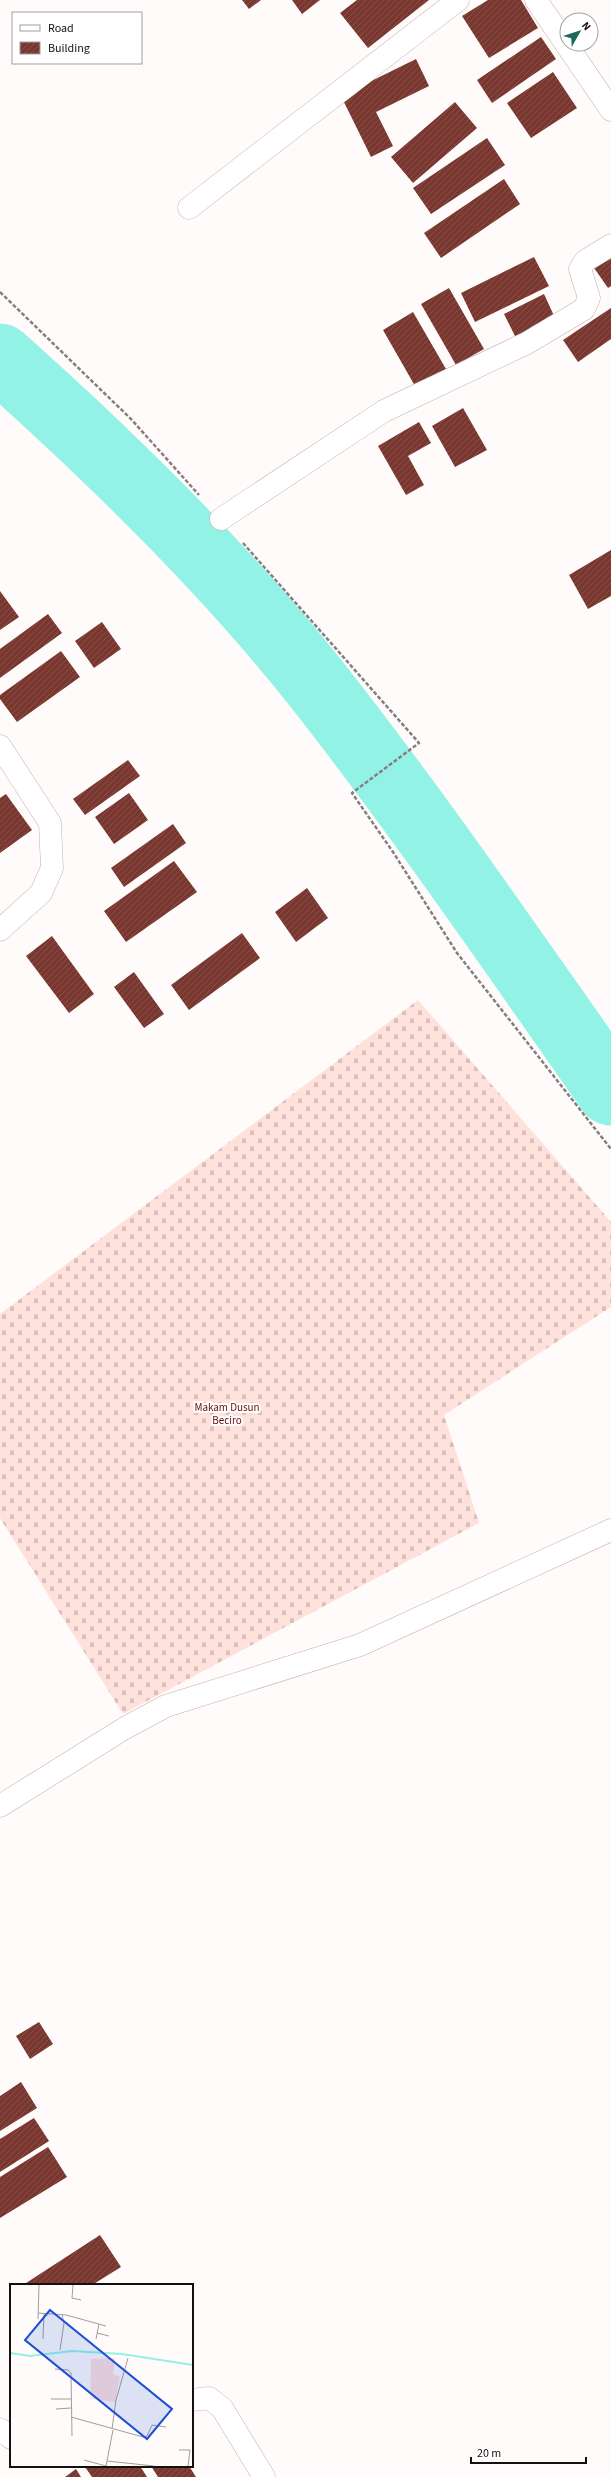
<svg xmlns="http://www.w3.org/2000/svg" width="611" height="2477" font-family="'Source Sans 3',sans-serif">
	<defs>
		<pattern id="cemetery-stones" width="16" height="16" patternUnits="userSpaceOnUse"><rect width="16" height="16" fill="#ffe1dc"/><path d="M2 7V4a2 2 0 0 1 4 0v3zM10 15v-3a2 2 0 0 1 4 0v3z" fill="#dac0bc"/></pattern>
		<pattern id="building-hatch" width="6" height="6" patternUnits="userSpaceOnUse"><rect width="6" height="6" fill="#79372f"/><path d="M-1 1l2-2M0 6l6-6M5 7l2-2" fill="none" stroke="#86514a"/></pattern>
	</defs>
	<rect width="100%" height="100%" fill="#fffbfa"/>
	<path fill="url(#cemetery-stones)" d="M 418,1000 L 611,1222 L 611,1307 L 444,1415 L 479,1523 L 123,1714 L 0,1518 L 0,1314 Z"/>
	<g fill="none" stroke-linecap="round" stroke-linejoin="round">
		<path stroke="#92f2e5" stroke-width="69" d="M 0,358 C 112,458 225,568 318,686 C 421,817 515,955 611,1091"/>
	</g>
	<path fill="url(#building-hatch)" d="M 242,0 L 261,0 L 249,9 Z
		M 292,0 L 320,0 L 302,14 Z
		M 357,0 L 429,0 L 368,48 L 340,13 Z
		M 488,0 L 521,0 L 538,28 L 489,58 L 462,16 Z
		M 541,37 L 556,59 L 492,103 L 477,80 Z
		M 416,59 L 429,86 L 376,112 L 393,146 L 371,157 L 341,96 Z
		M 553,72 L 577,108 L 531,138 L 507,103 Z
		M 455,102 L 477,128 L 413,183 L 391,157 Z
		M 487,138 L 505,165 L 431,214 L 413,188 Z
		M 504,179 L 520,204 L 441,258 L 424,233 Z
		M 611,252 L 611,286 L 608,288 L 592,265 Z
		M 534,257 L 549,286 L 475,322 L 461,293 Z
		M 449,288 L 484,349 L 456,365 L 421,304 Z
		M 544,294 L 555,318 L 516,338 L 504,314 Z
		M 611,308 L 611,339 L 578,362 L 563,340 Z
		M 413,312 L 446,369 L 415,386 L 383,330 Z
		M 463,408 L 487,450 L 455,467 L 432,426 Z
		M 419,422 L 431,443 L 408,456 L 424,485 L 406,495 L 378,446 Z
		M 611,550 L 611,596 L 588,609 L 569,575 Z
		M 0,591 L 19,617 L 0,630 Z
		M 48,614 L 62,633 L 0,678 L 0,649 Z
		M 102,622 L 121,649 L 94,668 L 75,641 Z
		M 61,651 L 80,677 L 17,722 L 0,699 L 0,695 Z
		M 128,760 L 140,776 L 85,815 L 73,799 Z
		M 129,793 L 148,820 L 114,844 L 95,817 Z
		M 6,794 L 32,830 L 0,853 L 0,798 Z
		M 173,824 L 186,843 L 124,887 L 111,868 Z
		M 174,861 L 197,892 L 126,942 L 104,911 Z
		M 307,888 L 328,918 L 296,942 L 275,912 Z
		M 242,933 L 260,958 L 189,1010 L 171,985 Z
		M 52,936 L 94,994 L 69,1013 L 26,956 Z
		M 134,972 L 164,1014 L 144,1028 L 114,987 Z
		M 39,2022 L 53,2044 L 30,2059 L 16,2036 Z
		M 21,2082 L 37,2108 L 0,2131 L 0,2096 Z
		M 34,2118 L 49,2141 L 0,2172 L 0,2139 Z
		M 48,2147 L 67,2177 L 0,2218 L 0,2177 Z
		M 100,2235 L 121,2267 L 92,2285 L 23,2285 Z
		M 87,2466 L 140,2466 L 147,2477 L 92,2477 L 85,2467 Z
		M 151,2466 L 189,2466 L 196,2477 L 158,2477 Z
		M 76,2469 L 81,2477 L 65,2477 Z"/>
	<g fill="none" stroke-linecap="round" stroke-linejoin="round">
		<g stroke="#c3b0ad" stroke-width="23">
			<path id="minor" d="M 536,0 L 611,110
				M 189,208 L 458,0
				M 221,519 L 384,411 L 527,343 L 584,309 L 589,298 L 580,269 L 585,261 L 611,245
				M 0,746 L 50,823 L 52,868 L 41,893 L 0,930
				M 0,1806 L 125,1728 L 166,1706 L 360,1645 L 611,1530
				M 192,2400 L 209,2398 L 222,2408 L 264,2477
				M 0,2429 L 11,2438"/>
		</g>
		<path stroke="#85807f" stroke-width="2.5" stroke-dasharray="4 2" stroke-linecap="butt" d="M 0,292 L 131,419 L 199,495
			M 243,543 L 419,743 L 352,793 L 393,852 L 457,953 L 611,1149"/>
		<use href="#minor" stroke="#fff" stroke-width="22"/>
	</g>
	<g text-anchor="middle" stroke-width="4" stroke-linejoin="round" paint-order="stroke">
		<g font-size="11" fill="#670d09" stroke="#fff">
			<text x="227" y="1411">Makam Dusun<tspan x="227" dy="13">Beciro</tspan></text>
		</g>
	</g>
	<g transform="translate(10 2284)">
		<rect width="183" height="183" fill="#fffbfa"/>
		<path d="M 105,74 L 103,90 L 110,93 L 105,118 L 80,115 L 81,75 Z" fill="#ffe1dc"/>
		<path fill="none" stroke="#92f2e5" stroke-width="2" d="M 0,69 L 20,72 L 62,67 L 112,70 L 183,81"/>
		<path fill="none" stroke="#a19d9c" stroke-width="1" d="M 63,1 L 62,14 L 71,16M 28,29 L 56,31 L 96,42M 28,35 L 29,1M 87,49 L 99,52M 33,55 L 34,29M 86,55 L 89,40M 50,66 L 54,39 L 52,31M 45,85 L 58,86 L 61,89 L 62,152M 41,115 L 61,115M 46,125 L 61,124M 61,133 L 133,153 L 137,152 L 142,141 L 156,143M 102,145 L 106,116 L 118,74M 169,166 L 180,166 L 178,182M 74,176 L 96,182M 97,177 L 144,182M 96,182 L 103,146"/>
		<path fill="#1d4ed8" fill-opacity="0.15" stroke="#1d4ed8" stroke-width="2" d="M 40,26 L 162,125 L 137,155 L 15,56 Z"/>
		<rect width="183" height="183" fill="none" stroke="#150f0e" stroke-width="2"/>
	</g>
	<rect x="12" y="12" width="130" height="52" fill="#ffffff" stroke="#a19f9f"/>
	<rect x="20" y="25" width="20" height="6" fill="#ffffff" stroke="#a19f9f"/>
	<text x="48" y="32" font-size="12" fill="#150f0e">Road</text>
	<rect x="20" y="42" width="20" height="12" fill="url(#building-hatch)" stroke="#a19f9f"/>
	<text x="48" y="52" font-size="12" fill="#150f0e">Building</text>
	<g transform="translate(579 32) rotate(51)"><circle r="19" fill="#ffffff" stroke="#a19f9f"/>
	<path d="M0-3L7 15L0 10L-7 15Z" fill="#1d675f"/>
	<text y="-6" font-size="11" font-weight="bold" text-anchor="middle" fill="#150f0e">N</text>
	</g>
	<path d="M471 2457v6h115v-6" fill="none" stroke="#150f0e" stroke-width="2"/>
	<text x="477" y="2457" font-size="12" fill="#150f0e" stroke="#ffffff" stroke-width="3" paint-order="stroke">20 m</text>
</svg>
